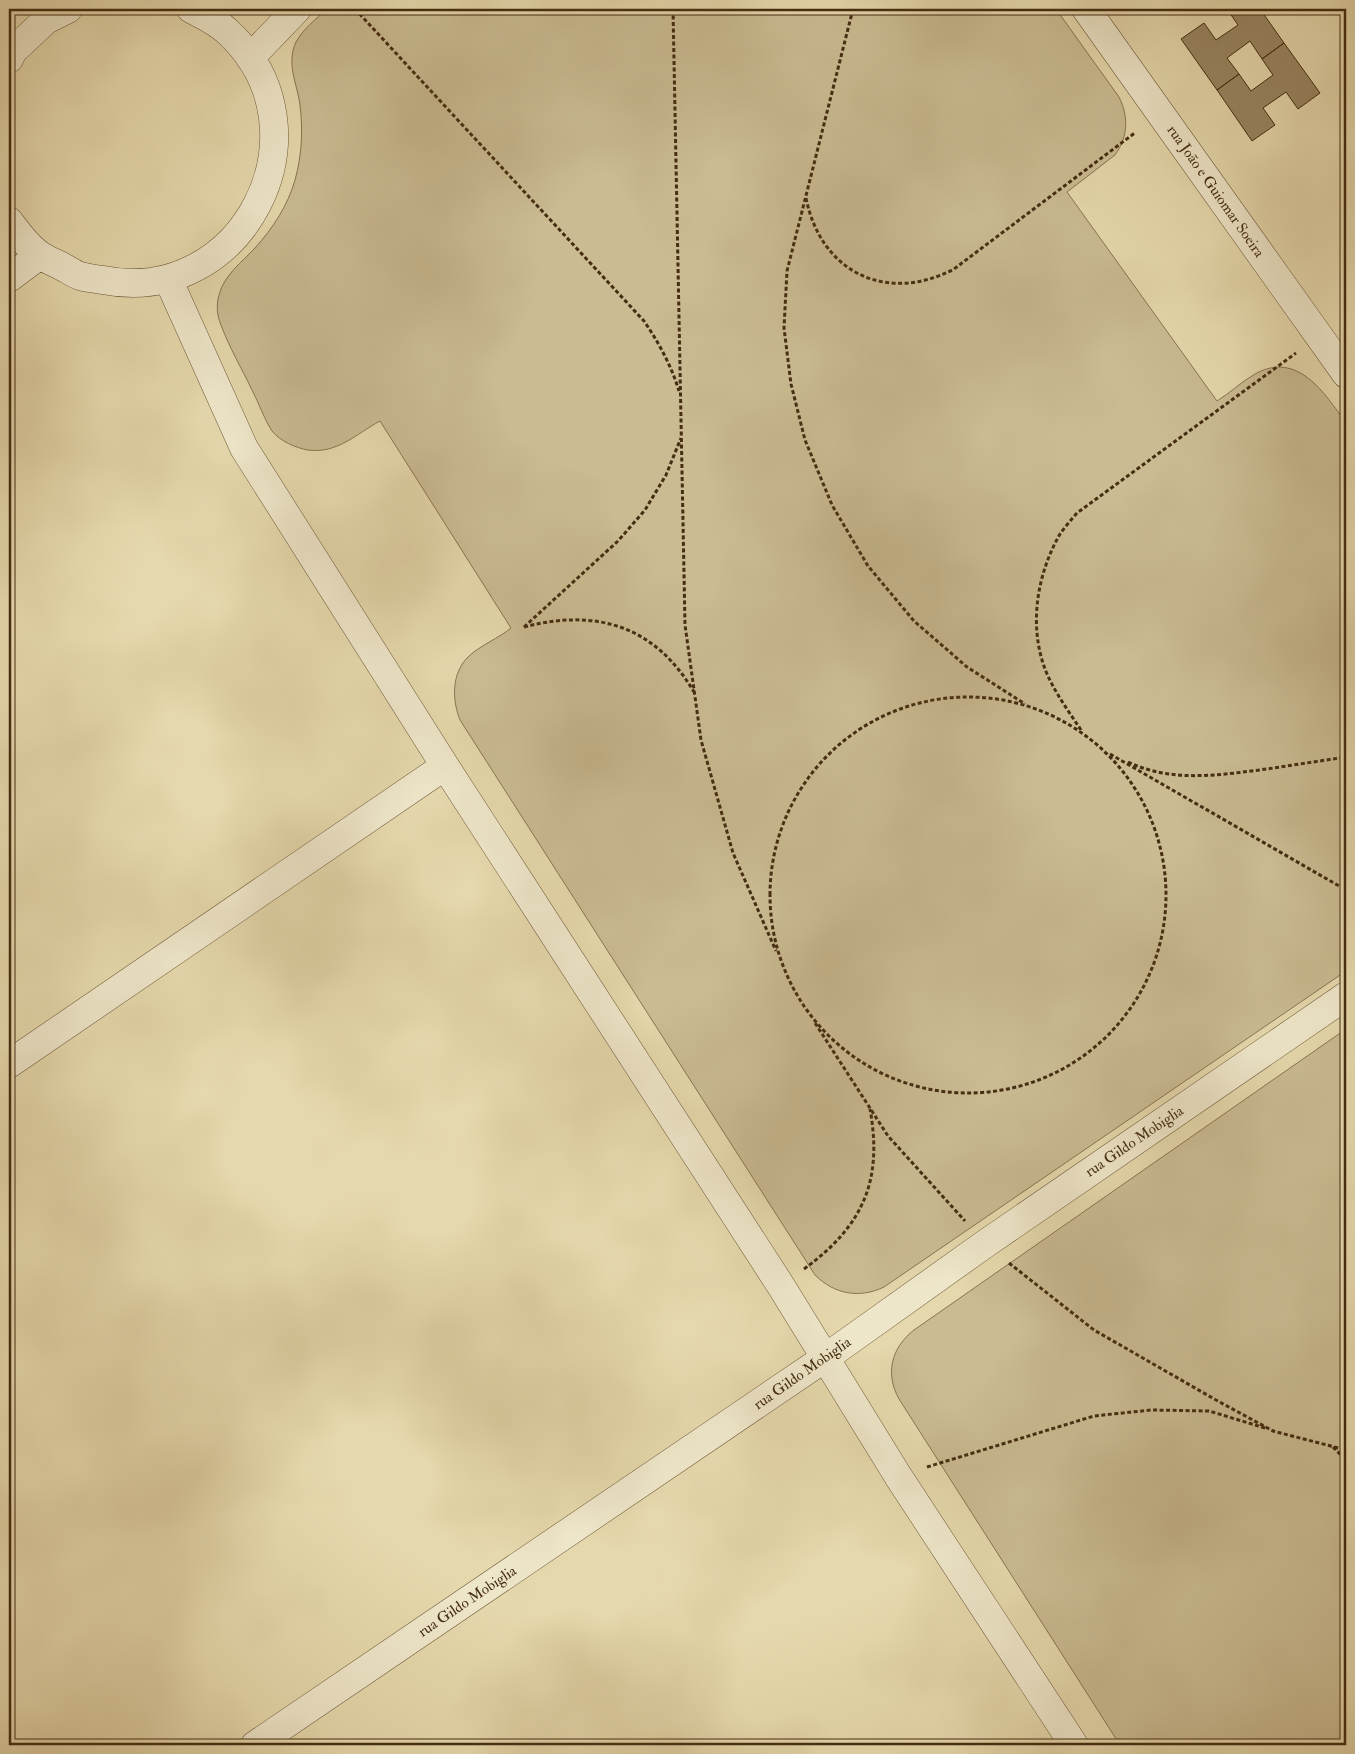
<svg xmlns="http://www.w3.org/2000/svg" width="1355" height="1754" font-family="'IM FELL Double Pica',serif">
	<rect width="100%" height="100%" fill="#e5d8ac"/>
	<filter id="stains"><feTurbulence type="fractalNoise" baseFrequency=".004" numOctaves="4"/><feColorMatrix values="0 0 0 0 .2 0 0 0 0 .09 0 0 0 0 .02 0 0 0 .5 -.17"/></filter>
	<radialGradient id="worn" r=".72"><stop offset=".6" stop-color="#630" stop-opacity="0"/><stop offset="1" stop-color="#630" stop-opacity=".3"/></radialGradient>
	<path fill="#cabb92" stroke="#887452" d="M 327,9 L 1056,9 L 1119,97 C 1129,117 1128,137 1115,155 L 1067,192 L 1217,401 C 1230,393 1241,382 1255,374 C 1298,350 1325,394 1346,423 L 1346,971 L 884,1287 C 859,1299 834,1294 815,1275 L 460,720 C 452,700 451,673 469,656 C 481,645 499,638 511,628 L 380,421 C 356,434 337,454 308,450 C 296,448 280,441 272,431 C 264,419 259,403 252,390 C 242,369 229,347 221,325 C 217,316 216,305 219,295 C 224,275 242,262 255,248 C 273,228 288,205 295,180 C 302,155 303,130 300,105 C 297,83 286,64 296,42 C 303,29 316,19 327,9 Z
		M 1346,1029 L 1346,1745 L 1120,1745 L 899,1399 C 885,1374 891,1348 914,1330 Z"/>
	<path fill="#988662" stroke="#452d12" d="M 1227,9 L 1260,9 L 1284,43 L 1262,59 L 1250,41 L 1227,58 L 1239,74 L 1217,90 L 1181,39 L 1204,23 L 1216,40 L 1238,25 Z
		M 1284,43 L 1320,93 L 1298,109 L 1286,92 L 1263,108 L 1275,125 L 1252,141 L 1217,90 L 1239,74 L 1251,91 L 1273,75 L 1262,59 Z"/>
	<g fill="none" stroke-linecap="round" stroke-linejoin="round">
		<g stroke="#6d5838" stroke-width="29">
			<path id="minor" d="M 1086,9 L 1346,374
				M 168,279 L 244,448 L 445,766 L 781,1286 L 898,1476 L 1074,1745
				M 9,1064 L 445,766
				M 255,1745 L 825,1358 L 985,1244 L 1346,996"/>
		</g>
		<g stroke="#6d5838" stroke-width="29">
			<path id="tertiary" d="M 250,58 L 297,9
				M 9,59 L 13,51 L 46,20 L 68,9
				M 9,221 C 18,233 27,246 40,255 C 47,260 56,263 63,267 C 69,270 74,274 80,276 C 87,278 95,279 103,280 C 243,308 333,131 229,33 C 218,22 204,16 191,9
				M 9,278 L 40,255"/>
		</g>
		<path stroke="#452d12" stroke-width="3" stroke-dasharray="4 2.5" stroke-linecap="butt" d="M 355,9 L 644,321 C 659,343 671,365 679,391
			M 673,9 L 685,625 L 701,740 L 733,853 L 776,951
			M 853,9 L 787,271 L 784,328 L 791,384 L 805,440 L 832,505 L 868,566 L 914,621 L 967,667 L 1025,704
			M 806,198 C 821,273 887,304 954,269 L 1136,132
			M 524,627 L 618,541 L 645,510 L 666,475 L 681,438
			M 524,627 C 597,608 655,626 694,692
			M770 895a198 198 0 1 1 396 0a198 198 0 1 1-396 0Z
			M 1081,730 C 1069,712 1056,694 1047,674 C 1028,629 1036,576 1060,534 C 1065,527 1071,520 1077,513 L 1296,353
			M 1110,754 L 1346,890
			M 1128,762 C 1172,783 1220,775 1267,769 C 1293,765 1320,761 1346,757
			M 815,1023 L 888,1136 L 965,1221
			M 1009,1263 L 1094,1330 L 1216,1400 L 1273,1431 L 1346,1450
			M 804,1269 C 863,1226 883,1181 870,1109
			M 1333,1447 L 1346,1460
			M 927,1467 L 1094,1416 L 1151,1410 L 1209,1411 L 1265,1428"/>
		<use href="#minor" stroke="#eee6c9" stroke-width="28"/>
		<use href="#tertiary" stroke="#eee6c9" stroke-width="28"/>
	</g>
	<g text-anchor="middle" stroke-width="5" stroke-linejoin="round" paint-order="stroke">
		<g font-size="15" fill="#452d12" stroke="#eee6c9">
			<text transform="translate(1216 191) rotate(55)" y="5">rua João e Guiomar Soeira</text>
			<text transform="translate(1134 1141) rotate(-34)" y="5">rua Gildo Mobiglia</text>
			<text transform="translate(802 1373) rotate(-35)" y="5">rua Gildo Mobiglia</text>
			<text transform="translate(467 1601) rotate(-34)" y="5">rua Gildo Mobiglia</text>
		</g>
	</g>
	<rect width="1355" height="1754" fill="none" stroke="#e5d8ac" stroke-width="30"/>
	<rect x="10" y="10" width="1335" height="1734" fill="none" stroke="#452d12" stroke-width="2.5"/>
	<rect x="15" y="15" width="1325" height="1724" fill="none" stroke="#452d12"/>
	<rect width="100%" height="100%" filter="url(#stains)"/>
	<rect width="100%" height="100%" fill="url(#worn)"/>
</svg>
